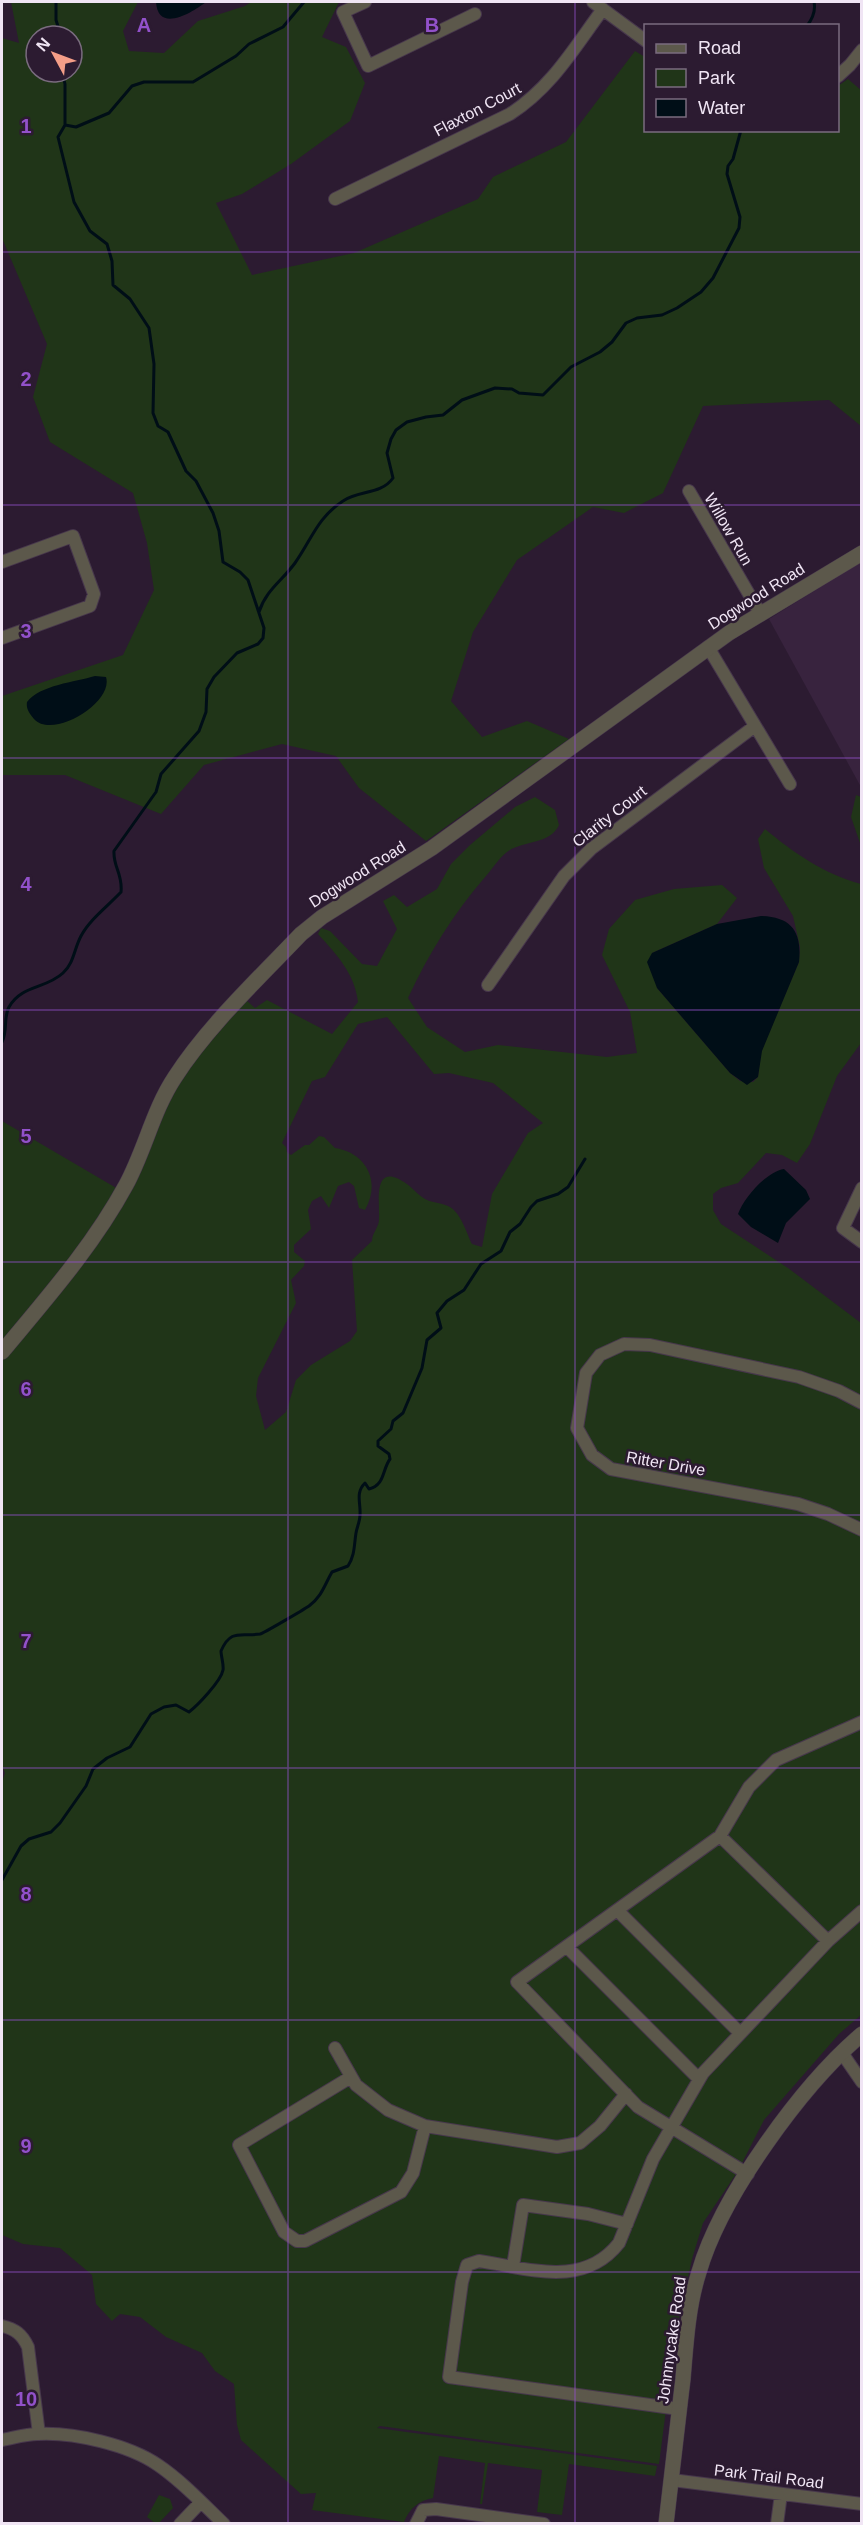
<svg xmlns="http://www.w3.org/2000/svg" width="863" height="2525" font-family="Helvetica,sans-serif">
	<rect width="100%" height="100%" fill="#2c1b31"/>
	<path fill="#38233e" d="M 861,562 L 861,787 L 769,619 Z"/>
	<path fill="#203518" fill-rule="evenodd" d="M 11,2 L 138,2 L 123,31 L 129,51 L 164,53 L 198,21 L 245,6 L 251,2 L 339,2 L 322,37 L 346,47 L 365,83 L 350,121 L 291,164 L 242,194 L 216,203 L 252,275 L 354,253 L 478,199 L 493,177 L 566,142 L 635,51 L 645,57 L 646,130 L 838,130 L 838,86 L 848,79 L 862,91 L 861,426 L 829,400 L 703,406 L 663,493 L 624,513 L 593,507 L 517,560 L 473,632 L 451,701 L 482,737 L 527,721 L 569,739 L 426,841 L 359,788 L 336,756 L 282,744 L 204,765 L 161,814 L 65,775 L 2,775 L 2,696 L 123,655 L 154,590 L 147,543 L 133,493 L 50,442 L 33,397 L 47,344 L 2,238 L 2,38 L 19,43 ZM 36,36 L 72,36 L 72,72 L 36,72 Z
		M 856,795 L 861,797 L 861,846 L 851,817 Z
		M 535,797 L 555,810 L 559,825 C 550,845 523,840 507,852 C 499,858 492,869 486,876 C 453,914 429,953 408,998 L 427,1027 L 465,1052 L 498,1045 L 607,1057 L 637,1053 L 630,1012 L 602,955 L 609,929 L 635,900 L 674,889 L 722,885 L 737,898 L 717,924 L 652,953 L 657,988 L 730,1073 L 740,1081 L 753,1082 L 758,1077 L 761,1051 L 799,962 L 800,947 L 793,916 L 764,868 L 758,839 L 765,829 C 794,853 824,874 861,884 L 861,1043 L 837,1076 L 810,1144 L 797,1163 L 782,1155 L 766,1153 L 738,1183 L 721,1188 L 713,1194 L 713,1210 L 721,1224 L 788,1268 L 861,1323 L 861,2015 L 839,2034 L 764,2120 L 738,2171 L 703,2223 L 692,2259 L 676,2332 L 659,2464 L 380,2426 L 377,2428 L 657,2466 L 655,2476 L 569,2464 L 562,2515 L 537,2512 L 542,2470 L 488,2463 L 482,2504 L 480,2504 L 485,2463 L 439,2456 L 433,2498 C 418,2501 410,2508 404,2522 L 312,2510 L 316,2493 L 301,2494 L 241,2440 L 237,2425 L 234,2384 L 215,2371 L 202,2353 L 166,2337 L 140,2317 L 120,2314 L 112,2321 L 96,2304 L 92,2275 L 60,2248 L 23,2244 L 2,2235 L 2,1782 L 5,1773 L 2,1766 L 2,1359 L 83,1260 L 176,1082 L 246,1000 L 255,1008 L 267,1000 L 332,1034 L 358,1002 C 355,974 337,955 318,934 L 321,928 L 330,931 L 362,964 L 377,966 L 397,929 L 383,901 L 394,895 L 407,907 L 437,889 L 451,864 L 470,845 L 515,807 ZM 387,1017 L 434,1074 L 449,1073 L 493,1083 L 543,1123 L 528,1133 L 492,1194 L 482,1247 L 472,1244 C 466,1232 461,1212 448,1206 C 439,1202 430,1203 422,1197 C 416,1193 411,1186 404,1182 C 372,1162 380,1202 379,1220 C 379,1227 372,1233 372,1241 L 352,1260 L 357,1331 L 350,1341 L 311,1365 L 296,1380 L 286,1412 L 265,1430 L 256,1396 L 258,1378 L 296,1303 L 291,1280 L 304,1266 L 305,1261 L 294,1252 L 294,1245 L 311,1229 L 308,1210 L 312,1201 L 321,1196 L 329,1208 L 338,1186 L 349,1182 L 354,1186 L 359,1208 L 365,1210 C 381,1182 367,1153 335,1148 L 324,1137 L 319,1136 L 309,1145 L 305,1145 L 291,1155 L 287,1152 L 286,1147 L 282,1143 L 312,1081 L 325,1077 L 358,1024 Z
		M 2,1121 L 118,1189 L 98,1224 L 2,1344 Z
		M 159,2495 L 170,2499 L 173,2508 L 159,2523 L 155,2523 L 147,2517 Z"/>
	<path fill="#000e17" d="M 156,2 L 206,2 C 193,12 158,34 156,2 Z
		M 95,676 L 106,677 C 114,702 53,740 34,719 C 29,713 26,709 27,702 C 40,685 75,682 95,676 Z
		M 761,916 C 792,917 802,932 799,962 L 762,1051 L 758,1077 L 747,1085 L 730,1073 L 657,988 L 647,962 L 652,953 L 717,924 Z
		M 784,1169 L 806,1190 L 810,1199 L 786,1223 L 778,1243 L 751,1227 L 738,1214 C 744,1198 766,1172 784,1169 Z"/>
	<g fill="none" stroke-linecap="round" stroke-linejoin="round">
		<path stroke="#000e17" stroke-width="3" d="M 56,2 L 56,20 L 61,36
			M 807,26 C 813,18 816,11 814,2
			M 62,72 L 65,84 L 65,125
			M 259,612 C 266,590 282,581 295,563 C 312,539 317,518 343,501 C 359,490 381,495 393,478 L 387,453 L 391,439 L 396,430 L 407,422 L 426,417 L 443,415 L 462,400 L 495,388 L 512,389 L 519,393 L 543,395 L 571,367 L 600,352 L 612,342 L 626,323 L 637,318 L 662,315 L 677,308 L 701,292 L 713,278 L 739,228 L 740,217 L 727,174 L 728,166 L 733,159 L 741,130
			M 2,1042 C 8,1031 3,1018 9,1007 C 21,985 46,989 63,973 C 74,963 74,949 81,936 C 90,919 108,906 121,892 C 123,874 113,867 114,851 L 156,792 L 161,774 L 199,731 L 206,712 L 207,689 L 214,677 L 237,653 L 258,644 L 263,638 L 264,628 L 248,580 L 240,572 L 223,562 L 219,531 L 213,513 L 196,481 L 186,471 L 168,432 L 158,426 L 153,413 L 154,364 L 149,328 L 130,299 L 113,285 L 112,261 L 107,244 L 90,231 L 74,202 L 58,137 L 65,125 L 76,127 L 109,113 L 132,86 L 144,82 L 193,82 L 236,56 L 249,44 L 283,27 L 304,2
			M 2,1880 L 21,1846 L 29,1839 L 51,1832 L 60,1823 L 86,1786 L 93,1769 L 107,1758 L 130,1747 L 151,1714 L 164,1707 L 176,1705 L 189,1712 C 198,1705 221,1681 223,1670 C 224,1665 221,1656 221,1651 C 231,1628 241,1637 260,1634 C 264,1633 303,1610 309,1606 C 322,1596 324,1586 332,1572 L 348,1566 C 355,1555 354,1545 356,1533 C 357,1527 360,1521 360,1515 C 361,1503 355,1493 365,1483 L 369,1489 C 385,1485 382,1470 390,1459 L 389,1454 L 378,1446 L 378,1441 L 391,1429 L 393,1421 L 403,1413 L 422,1368 L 427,1340 L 441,1328 L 437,1313 L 447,1301 L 464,1290 L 481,1264 L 501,1251 L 510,1232 L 520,1224 L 531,1207 L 537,1201 L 558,1194 L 568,1187 L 585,1159"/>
		<g stroke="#47374c" stroke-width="14">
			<path id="minor" d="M 365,2 L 343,12 L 368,66 L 475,14
				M 593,2 L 646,41
				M 838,76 L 850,65 L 862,50
				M 335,199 L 510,114 C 552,87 574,48 603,9
				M 689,491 L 760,613
				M 2,562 L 73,536 L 94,594 L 90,606 L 2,638
				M 708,647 L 790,784
				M 488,985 L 564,876 L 591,849 L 755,726
				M 862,1188 L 843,1228 L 862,1242
				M 862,1403 L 839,1391 L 799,1377 L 650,1345 L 624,1344 L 600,1355 L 586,1373 L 577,1428 L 592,1455 L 611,1469 L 798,1504 L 828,1514 L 862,1530
				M 720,1836 L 749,1787 L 776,1760 L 862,1722
				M 617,1910 L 740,2033
				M 828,1941 L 862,1911
				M 567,1947 L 699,2079
				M 335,2048 L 356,2085 L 388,2110 L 425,2126 L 557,2147 L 580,2143 L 600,2126 L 626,2094
				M 842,2053 L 862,2082
				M 351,2077 L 239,2145 L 284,2232 L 297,2241 L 305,2241 L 401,2192 L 413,2173 L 425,2126
				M 513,2266 L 523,2205 L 588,2214 L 627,2224
				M 2,2326 C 15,2329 22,2334 28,2347 L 39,2434
				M 679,2409 L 449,2377 L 462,2282 L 467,2265 L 479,2261 C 528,2268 583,2289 619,2243 L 653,2159 L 703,2073 L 828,1941 L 720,1836 L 517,1982 L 638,2107 L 748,2174
				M 2,2440 C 13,2438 26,2434 38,2434 C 74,2432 129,2445 158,2465 C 183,2482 203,2504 224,2524
				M 672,2480 L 862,2504
				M 180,2524 L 201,2502
				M 416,2524 L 423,2510 L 436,2509 L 544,2524
				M 777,2524 L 781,2494"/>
		</g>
		<g stroke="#47374c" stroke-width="16">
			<path id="tertiary" d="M 2,1352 C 46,1299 93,1246 126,1185 C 145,1150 153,1110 175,1077 C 207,1027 259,978 301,934 L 322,917 L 432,848 L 729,633 L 862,553
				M 666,2524 C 672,2475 677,2427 683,2379 C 686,2343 688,2306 699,2272 C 721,2196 802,2085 862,2034"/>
		</g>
		<use href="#minor" stroke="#5c584b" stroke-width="12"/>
		<use href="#tertiary" stroke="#5c584b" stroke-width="15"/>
	</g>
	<path fill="none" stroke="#9251ca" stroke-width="1.5" stroke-opacity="0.55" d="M 288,2 L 288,2524M 575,2 L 575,2524M 2,252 L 862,252M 2,505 L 862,505M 2,758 L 862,758M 2,1010 L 862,1010M 2,1262 L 862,1262M 2,1515 L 862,1515M 2,1768 L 862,1768M 2,2020 L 862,2020M 2,2272 L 862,2272"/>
	<g text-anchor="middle" stroke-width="5" stroke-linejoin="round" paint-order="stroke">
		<g font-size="16" fill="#f0e5f4" stroke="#2c1b31">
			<text transform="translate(477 109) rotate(-28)" y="6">Flaxton Court</text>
			<text transform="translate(729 529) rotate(60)" y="6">Willow Run</text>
			<text transform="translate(756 596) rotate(-32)" y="6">Dogwood Road</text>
			<text transform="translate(609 816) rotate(-38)" y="6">Clarity Court</text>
			<text transform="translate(357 874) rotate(-32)" y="6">Dogwood Road</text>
			<text transform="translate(666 1463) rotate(10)" y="6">Ritter Drive</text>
			<text transform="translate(671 2340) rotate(-82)" y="6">Johnnycake Road</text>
			<text transform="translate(769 2476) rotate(7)" y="6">Park Trail Road</text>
		</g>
	</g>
	<g font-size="20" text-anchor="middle" font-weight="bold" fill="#9251ca" stroke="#2c1b31" stroke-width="5" stroke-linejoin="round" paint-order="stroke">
		<text x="144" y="32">A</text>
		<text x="432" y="32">B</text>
		<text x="26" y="133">1</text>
		<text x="26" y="386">2</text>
		<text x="26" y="638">3</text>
		<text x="26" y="891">4</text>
		<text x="26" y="1143">5</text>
		<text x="26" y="1396">6</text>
		<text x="26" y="1648">7</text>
		<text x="26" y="1901">8</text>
		<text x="26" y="2153">9</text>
		<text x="26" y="2406">10</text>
	</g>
	<rect width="863" height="2525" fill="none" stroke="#f0e5f4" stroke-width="6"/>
	<rect x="644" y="24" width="195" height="108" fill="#2c1b31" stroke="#7a6c7f" stroke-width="1.5"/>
	<rect x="656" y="44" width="30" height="9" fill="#5c584b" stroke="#7a6c7f" stroke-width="1.5"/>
	<text x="698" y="54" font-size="18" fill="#f0e5f4">Road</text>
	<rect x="656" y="69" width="30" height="18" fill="#203518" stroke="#7a6c7f" stroke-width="1.5"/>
	<text x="698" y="84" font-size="18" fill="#f0e5f4">Park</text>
	<rect x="656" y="99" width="30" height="18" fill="#000e17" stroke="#7a6c7f" stroke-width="1.5"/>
	<text x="698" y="114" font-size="18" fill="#f0e5f4">Water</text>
	<g transform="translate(54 54) rotate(311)"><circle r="28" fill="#2c1b31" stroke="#7a6c7f" stroke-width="1.5"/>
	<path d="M0-4.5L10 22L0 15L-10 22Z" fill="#f49e88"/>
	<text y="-9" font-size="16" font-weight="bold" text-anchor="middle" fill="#f0e5f4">N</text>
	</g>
</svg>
